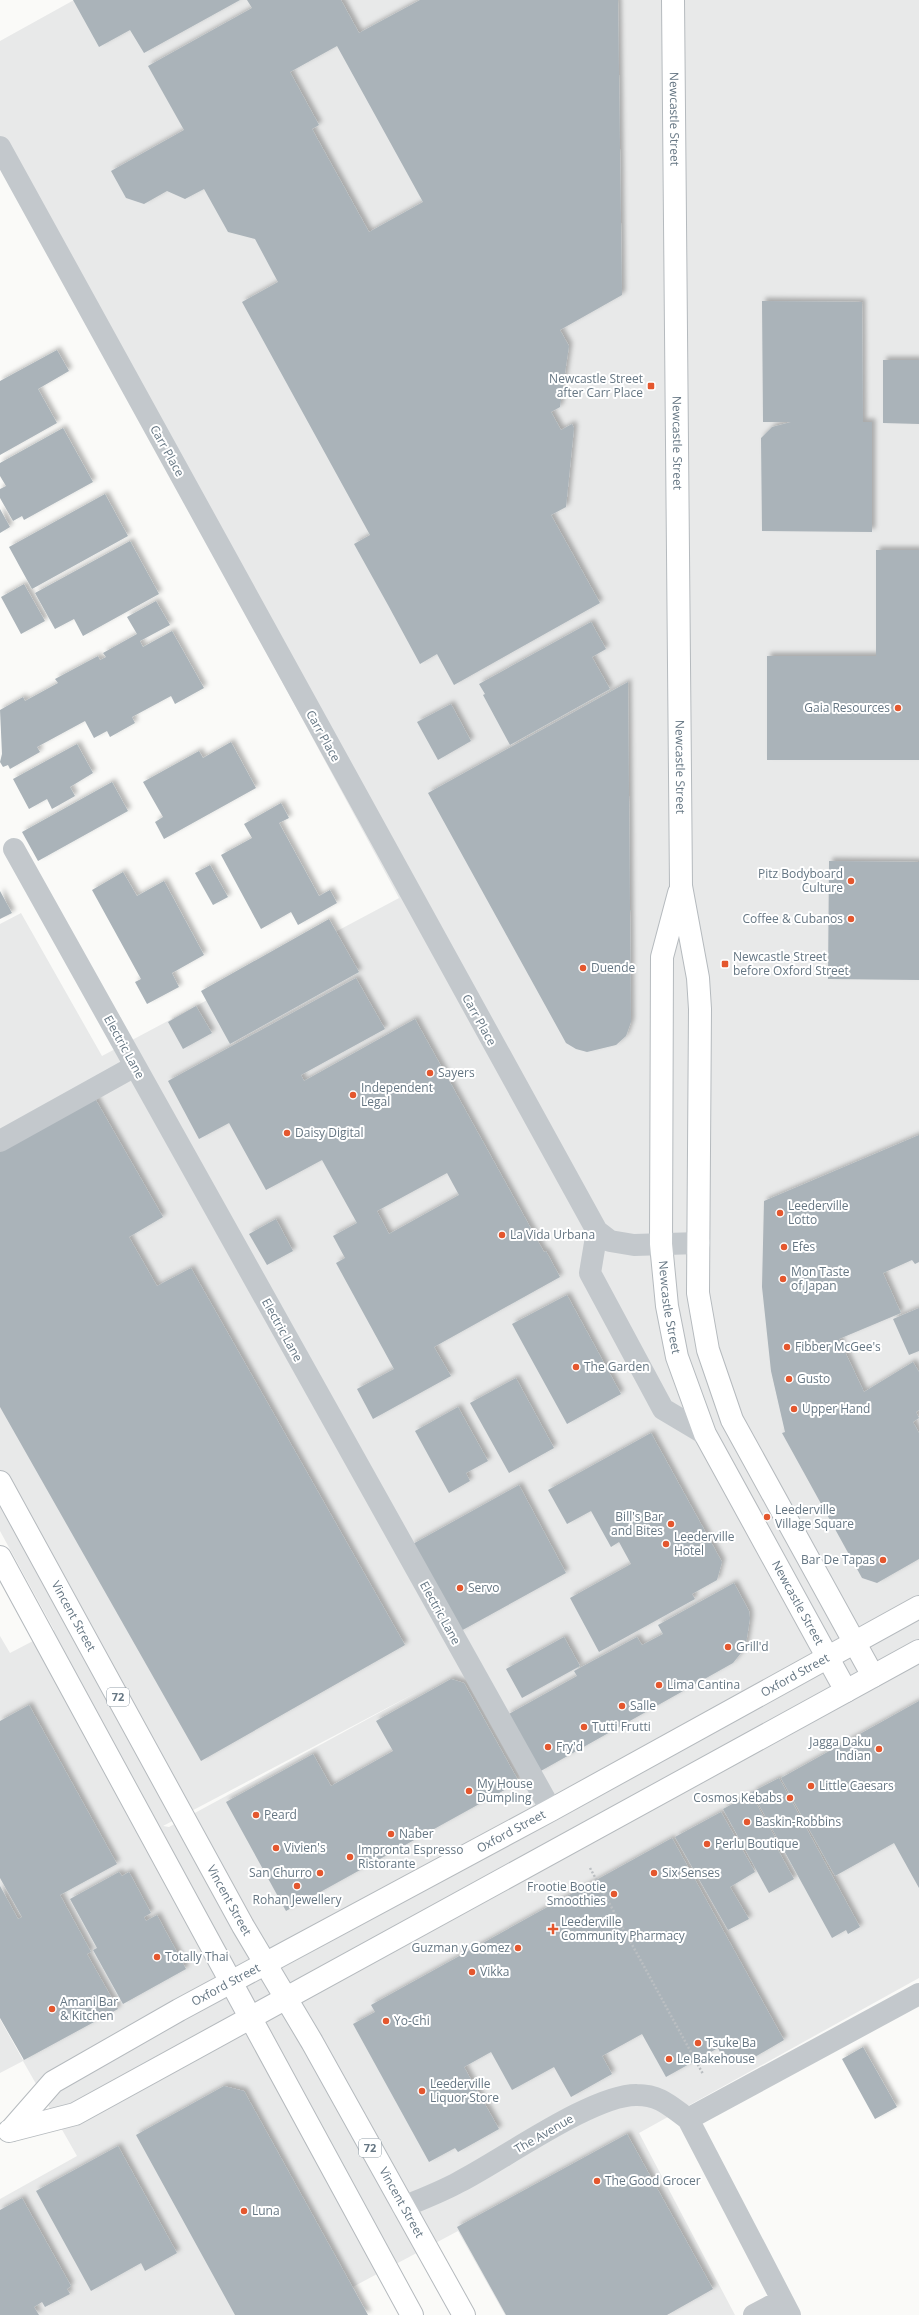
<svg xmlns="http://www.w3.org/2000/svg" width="919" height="2315" font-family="'Open Sans',sans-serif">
	<defs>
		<filter id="shadow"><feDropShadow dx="3.5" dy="-3.5" stdDeviation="2" flood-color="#0004"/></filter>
	</defs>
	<rect width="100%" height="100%" fill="#fafaf8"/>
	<path fill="#e8e9e9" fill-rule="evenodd" d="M 74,0 L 919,0 L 919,1978 L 639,2133 L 735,2315 L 505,2315 L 458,2231 L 300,2315 L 0,2315 L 0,2199 L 77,2156 L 23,2061 L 0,2073 L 0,2019 L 23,2060 L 23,2055 L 0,2014 L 0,1636 L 10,1653 L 54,1630 L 0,1531 L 0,924 L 21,913 L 102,1056 L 399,898 L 0,159 L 0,41 ZM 423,1689 L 169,1827 L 163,1826 Z"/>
	<path fill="#aab3b9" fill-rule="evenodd" filter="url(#shadow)" d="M 73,0 L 240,0 L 144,53 L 130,30 L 99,47 Z
		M 247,0 L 341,0 L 359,33 L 420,0 L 618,0 L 622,295 L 560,330 L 569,346 L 560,407 L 551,412 L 561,430 L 572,424 L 574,428 L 566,507 L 551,515 L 600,603 L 454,685 L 437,654 L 420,664 L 388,605 L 354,544 L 370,535 L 242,302 L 278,282 L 255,239 L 228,232 L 204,189 L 185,199 L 167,191 L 144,204 L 126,198 L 111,171 L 184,130 L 148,66 L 252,8 ZM 337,46 L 423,202 L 369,232 L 312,129 L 319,125 L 290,72 Z
		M 762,301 L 862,302 L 863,422 L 872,422 L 872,532 L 762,531 L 761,438 L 772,427 L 791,422 L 763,422 Z
		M 57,350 L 69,371 L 38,389 L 57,423 L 0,455 L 0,381 Z
		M 883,360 L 919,360 L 919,424 L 883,423 Z
		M 63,428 L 93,482 L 24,520 L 22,516 L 13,521 L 0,498 L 0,489 L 6,486 L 0,476 L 0,463 Z
		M 105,494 L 128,536 L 32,589 L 9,547 Z
		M 0,509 L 10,527 L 0,533 Z
		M 130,541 L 159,594 L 83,636 L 74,619 L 55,629 L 35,593 Z
		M 876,550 L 919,550 L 919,760 L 767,760 L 767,656 L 876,656 Z
		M 24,584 L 45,621 L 21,634 L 1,597 Z
		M 156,601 L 170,625 L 140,641 L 143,647 L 172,631 L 204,688 L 175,704 L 171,696 L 132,717 L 135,723 L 110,737 L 107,731 L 94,738 L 85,721 L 37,747 L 40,752 L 10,769 L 8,765 L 3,767 L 0,762 L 2,754 L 0,710 L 23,697 L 25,701 L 58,683 L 55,679 L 98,656 L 100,660 L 106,657 L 103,653 L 137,634 L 127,617 Z
		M 591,622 L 606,649 L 592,657 L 610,689 L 510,745 L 483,695 L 485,694 L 479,684 Z
		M 628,682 L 631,1022 L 626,1036 L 616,1045 L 587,1052 L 576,1049 L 566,1043 L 428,793 Z
		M 451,704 L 471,741 L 438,760 L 417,722 Z
		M 231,742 L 256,788 L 164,839 L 155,822 L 163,817 L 143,782 L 199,751 L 203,758 Z
		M 77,744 L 93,773 L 70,787 L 75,796 L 52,809 L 47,799 L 29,809 L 13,779 Z
		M 112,782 L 128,811 L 38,861 L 22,832 Z
		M 281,803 L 289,818 L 279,823 L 319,896 L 330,890 L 337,903 L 298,925 L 291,912 L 261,929 L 221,855 L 252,838 L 244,824 Z
		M 829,861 L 919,862 L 919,980 L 828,979 Z
		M 210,865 L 228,897 L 213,905 L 195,873 Z
		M 123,872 L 137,896 L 164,881 L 204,955 L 172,973 L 179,987 L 147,1004 L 135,982 L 141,979 L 92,890 Z
		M 0,891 L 12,913 L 0,919 Z
		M 329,919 L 359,972 L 230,1044 L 201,991 Z
		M 356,978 L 385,1029 L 301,1075 L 304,1081 L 415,1019 L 544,1252 L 546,1251 L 560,1277 L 434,1347 L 451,1376 L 373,1419 L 357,1389 L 394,1369 L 336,1263 L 345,1258 L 333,1236 L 357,1223 L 322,1160 L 266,1190 L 229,1123 L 199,1139 L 168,1081 ZM 447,1173 L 459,1195 L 389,1234 L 377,1211 Z
		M 196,1006 L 212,1033 L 183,1049 L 168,1022 Z
		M 93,1095 L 163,1217 L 129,1237 L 157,1286 L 191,1268 L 405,1645 L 201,1761 L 0,1407 L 0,1148 Z
		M 919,1135 L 919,1262 L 915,1264 L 912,1260 L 883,1273 L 901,1313 L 839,1339 L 864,1392 L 913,1362 L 919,1372 L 919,1410 L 916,1412 L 919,1418 L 913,1422 L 919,1433 L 919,1559 L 877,1583 L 862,1578 L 782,1433 L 785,1432 L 771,1371 L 762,1287 L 764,1201 Z
		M 276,1219 L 293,1251 L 267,1265 L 249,1234 Z
		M 567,1295 L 621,1394 L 567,1424 L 512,1324 Z
		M 919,1308 L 919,1351 L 909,1355 L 893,1319 Z
		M 516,1378 L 554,1448 L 509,1473 L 470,1403 Z
		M 458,1407 L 488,1461 L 466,1473 L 470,1481 L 449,1493 L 415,1431 Z
		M 651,1433 L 722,1562 L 717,1580 L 692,1594 L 695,1599 L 599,1652 L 570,1598 L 631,1564 L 619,1542 L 611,1547 L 591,1511 L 567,1524 L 548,1490 Z
		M 519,1485 L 566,1573 L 459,1632 L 411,1545 Z
		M 734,1583 L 749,1611 L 750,1618 L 746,1644 L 741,1653 L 733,1663 L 539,1772 L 507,1715 L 577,1676 L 574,1671 L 637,1637 L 642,1645 L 663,1634 L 658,1625 Z
		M 564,1637 L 580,1666 L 522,1698 L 506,1669 Z
		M 451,1679 L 464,1683 L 519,1782 L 286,1911 L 226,1802 L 313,1754 L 331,1786 L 393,1751 L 376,1721 Z
		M 919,1701 L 919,1888 L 894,1843 L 835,1876 L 781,1778 Z
		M 29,1705 L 117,1864 L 60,1895 L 91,1952 L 87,1954 L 118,2009 L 24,2060 L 0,2018 L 0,1886 L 18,1919 L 22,1917 L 0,1878 L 0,1721 Z
		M 779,1778 L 860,1927 L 848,1934 L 846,1930 L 832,1938 L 752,1792 Z
		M 751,1794 L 781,1848 L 778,1850 L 794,1879 L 769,1893 L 723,1809 Z
		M 721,1812 L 755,1872 L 730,1887 L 749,1919 L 728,1930 L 675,1837 Z
		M 672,1838 L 784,2040 L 748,2061 L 744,2054 L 726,2064 L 718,2048 L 666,2077 L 642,2034 L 602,2056 L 612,2074 L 571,2097 L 554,2067 L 512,2090 L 491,2052 L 464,2067 L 499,2129 L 458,2152 L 455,2148 L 429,2162 L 353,2024 L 375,2012 L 371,2005 Z
		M 119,1872 L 122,1876 L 129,1872 L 151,1913 L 144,1917 L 146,1921 L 157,1915 L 186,1969 L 123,2004 L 93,1950 L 97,1948 L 70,1899 Z
		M 863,2047 L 897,2107 L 875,2119 L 842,2059 Z
		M 224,2086 L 244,2091 L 368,2315 L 235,2315 L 136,2135 Z
		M 627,2134 L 713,2289 L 667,2315 L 506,2315 L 457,2227 Z
		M 118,2146 L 177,2253 L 145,2271 L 141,2263 L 91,2291 L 36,2191 Z
		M 22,2198 L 71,2286 L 67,2289 L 70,2294 L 45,2307 L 42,2302 L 34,2307 L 39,2315 L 0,2315 L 0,2210 Z"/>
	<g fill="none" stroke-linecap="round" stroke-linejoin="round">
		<g stroke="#b5babe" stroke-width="24">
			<g id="major">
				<path id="s1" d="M 673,0 L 681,886 L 698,978 L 700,1009 L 698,1293 L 708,1350 L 732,1420 L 873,1676"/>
				<path id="s2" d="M 679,893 L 662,957 L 661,1244 L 667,1306 L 677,1357 L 705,1434 L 846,1691"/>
				<path id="s3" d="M 0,1482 L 243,1926 L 312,2042 L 464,2315"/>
				<path d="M 0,1557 L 412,2315"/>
				<path id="s4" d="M 11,2130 L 53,2082 L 179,2010 L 551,1810 L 919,1607"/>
				<path d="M 9,2131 L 75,2114 L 919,1651"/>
			</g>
		</g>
		<path stroke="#bbbfc2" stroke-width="2.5" stroke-dasharray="2 2" stroke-linecap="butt" d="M 590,1868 L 703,2074"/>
		<path stroke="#c3c8cc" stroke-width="22" d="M 0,147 L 597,1231 L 610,1241 L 634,1245 L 699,1243
			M 14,849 L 551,1810
			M 0,1141 L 135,1066
			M 597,1231 L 590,1273 L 663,1409 L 705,1434
			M 403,2207 C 422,2199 441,2192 459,2182 C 501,2161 593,2094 637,2095 C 660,2095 670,2106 688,2119
			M 754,2315 L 782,2300
			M 790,2315 L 688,2119 L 919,1994"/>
		<use href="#major" stroke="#fff" stroke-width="22"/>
	</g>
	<g fill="#e4572e" stroke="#fff" stroke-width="1.5">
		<rect x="647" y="382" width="8" height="8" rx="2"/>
		<circle cx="898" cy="708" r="4"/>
		<circle cx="851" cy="881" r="4"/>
		<circle cx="851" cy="919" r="4"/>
		<rect x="721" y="960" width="8" height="8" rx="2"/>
		<circle cx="583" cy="968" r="4"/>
		<circle cx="430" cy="1073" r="4"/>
		<circle cx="353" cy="1095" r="4"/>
		<circle cx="287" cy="1133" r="4"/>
		<circle cx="780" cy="1213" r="4"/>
		<circle cx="502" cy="1235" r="4"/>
		<circle cx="784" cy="1247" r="4"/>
		<circle cx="783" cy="1279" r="4"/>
		<circle cx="787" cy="1347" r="4"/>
		<circle cx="576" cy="1367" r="4"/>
		<circle cx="789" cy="1379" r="4"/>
		<circle cx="794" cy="1409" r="4"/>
		<circle cx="767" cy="1517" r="4"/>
		<circle cx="671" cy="1524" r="4"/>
		<circle cx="666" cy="1544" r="4"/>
		<circle cx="883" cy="1560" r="4"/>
		<circle cx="460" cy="1588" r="4"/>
		<circle cx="728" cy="1647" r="4"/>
		<circle cx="659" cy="1685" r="4"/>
		<circle cx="622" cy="1706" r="4"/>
		<circle cx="584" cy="1727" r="4"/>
		<circle cx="548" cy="1747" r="4"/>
		<circle cx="879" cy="1749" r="4"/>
		<circle cx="811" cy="1786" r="4"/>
		<circle cx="469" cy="1791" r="4"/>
		<circle cx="790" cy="1798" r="4"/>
		<circle cx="256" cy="1815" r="4"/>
		<circle cx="747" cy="1822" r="4"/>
		<circle cx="391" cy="1834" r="4"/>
		<circle cx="707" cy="1844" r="4"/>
		<circle cx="276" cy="1848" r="4"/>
		<circle cx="350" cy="1857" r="4"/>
		<circle cx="320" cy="1873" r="4"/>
		<circle cx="654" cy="1873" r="4"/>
		<circle cx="297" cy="1886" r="4"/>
		<circle cx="614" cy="1894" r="4"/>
		<path d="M551 1923h4v4h4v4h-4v4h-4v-4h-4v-4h4z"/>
		<circle cx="518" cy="1948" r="4"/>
		<circle cx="157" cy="1957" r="4"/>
		<circle cx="472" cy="1972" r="4"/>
		<circle cx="52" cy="2009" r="4"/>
		<circle cx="386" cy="2021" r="4"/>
		<circle cx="698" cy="2043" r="4"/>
		<circle cx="669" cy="2059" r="4"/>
		<circle cx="422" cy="2091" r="4"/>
		<circle cx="597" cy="2181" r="4"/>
		<circle cx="244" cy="2211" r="4"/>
	</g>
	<g text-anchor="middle" stroke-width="4" stroke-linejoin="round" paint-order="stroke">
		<g fill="#fff" stroke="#939fa8" stroke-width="1">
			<rect x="107" y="1688" width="22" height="18" rx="3"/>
			<rect x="359" y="2139" width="22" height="18" rx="3"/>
		</g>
		<g font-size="11" font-weight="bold" fill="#657683">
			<text x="118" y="1701">72</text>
			<text x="370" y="2152">72</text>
		</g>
		<g font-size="12" fill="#657683" stroke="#fff">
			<text dy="4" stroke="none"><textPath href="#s1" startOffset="119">Newcastle Street</textPath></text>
			<text dy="4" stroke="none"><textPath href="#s1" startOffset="443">Newcastle Street</textPath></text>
			<text transform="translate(167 451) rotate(61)" y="4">Carr Place</text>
			<text transform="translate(323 736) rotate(61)" y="4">Carr Place</text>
			<text dy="4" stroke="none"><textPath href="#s1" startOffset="767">Newcastle Street</textPath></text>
			<text transform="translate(479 1020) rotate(61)" y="4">Carr Place</text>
			<text transform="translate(124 1047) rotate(61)" y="4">Electric Lane</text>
			<text dy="4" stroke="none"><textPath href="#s2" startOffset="417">Newcastle Street</textPath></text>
			<text transform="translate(282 1330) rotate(61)" y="4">Electric Lane</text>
			<text dy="4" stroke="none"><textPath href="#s2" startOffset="742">Newcastle Street</textPath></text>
			<text transform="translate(440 1613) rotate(61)" y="4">Electric Lane</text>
			<text dy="4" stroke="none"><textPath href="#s3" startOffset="153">Vincent Street</textPath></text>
			<text dy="4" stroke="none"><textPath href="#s4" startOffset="910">Oxford Street</textPath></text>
			<text dy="4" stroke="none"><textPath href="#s4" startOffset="586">Oxford Street</textPath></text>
			<text dy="4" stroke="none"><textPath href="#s3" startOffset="477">Vincent Street</textPath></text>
			<text dy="4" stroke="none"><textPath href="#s4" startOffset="262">Oxford Street</textPath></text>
			<text transform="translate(544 2134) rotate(-30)" y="4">The Avenue</text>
			<text dy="4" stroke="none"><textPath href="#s3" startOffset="825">Vincent Street</textPath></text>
		</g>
		<g font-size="12" fill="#657683" stroke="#fff" text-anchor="start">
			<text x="643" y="383" text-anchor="end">Newcastle Street<tspan x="643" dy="14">after Carr Place</tspan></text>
			<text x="890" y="712" text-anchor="end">Gaia Resources</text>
			<text x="843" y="878" text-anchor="end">Pitz Bodyboard<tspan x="843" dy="14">Culture</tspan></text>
			<text x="843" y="923" text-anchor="end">Coffee &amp; Cubanos</text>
			<text x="733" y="961">Newcastle Street<tspan x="733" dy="14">before Oxford Street</tspan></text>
			<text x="591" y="972">Duende</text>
			<text x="438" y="1077">Sayers</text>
			<text x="361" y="1092">Independent<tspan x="361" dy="14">Legal</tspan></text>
			<text x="295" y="1137">Daisy Digital</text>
			<text x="788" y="1210">Leederville<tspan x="788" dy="14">Lotto</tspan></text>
			<text x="510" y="1239">La Vida Urbana</text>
			<text x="792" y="1251">Efes</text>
			<text x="791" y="1276">Mon Taste<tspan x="791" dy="14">of Japan</tspan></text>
			<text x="795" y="1351">Fibber McGee's</text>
			<text x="584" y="1371">The Garden</text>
			<text x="797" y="1383">Gusto</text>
			<text x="802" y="1413">Upper Hand</text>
			<text x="775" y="1514">Leederville<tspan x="775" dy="14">Village Square</tspan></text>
			<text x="663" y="1521" text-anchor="end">Bill's Bar<tspan x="663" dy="14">and Bites</tspan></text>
			<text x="674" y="1541">Leederville<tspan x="674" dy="14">Hotel</tspan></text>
			<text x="875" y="1564" text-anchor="end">Bar De Tapas</text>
			<text x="468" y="1592">Servo</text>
			<text x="736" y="1651">Grill'd</text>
			<text x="667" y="1689">Lima Cantina</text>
			<text x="630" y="1710">Salle</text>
			<text x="592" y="1731">Tutti Frutti</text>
			<text x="871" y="1746" text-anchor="end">Jagga Daku<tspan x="871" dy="14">Indian</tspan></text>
			<text x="556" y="1751">Fry'd</text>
			<text x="477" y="1788">My House<tspan x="477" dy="14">Dumpling</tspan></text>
			<text x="819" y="1790">Little Caesars</text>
			<text x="782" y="1802" text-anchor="end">Cosmos Kebabs</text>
			<text x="264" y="1819">Peard</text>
			<text x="755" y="1826">Baskin-Robbins</text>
			<text x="399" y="1838">Naber</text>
			<text x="715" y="1848">Perlu Boutique</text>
			<text x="284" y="1852">Vivien's</text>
			<text x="358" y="1854">Impronta Espresso<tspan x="358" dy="14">Ristorante</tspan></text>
			<text x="312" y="1877" text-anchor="end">San Churro</text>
			<text x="662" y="1877">Six Senses</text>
			<text x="606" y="1891" text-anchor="end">Frootie Bootie<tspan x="606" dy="14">Smoothies</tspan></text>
			<text x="297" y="1904" text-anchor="middle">Rohan Jewellery</text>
			<text x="561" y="1926">Leederville<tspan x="561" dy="14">Community Pharmacy</tspan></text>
			<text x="510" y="1952" text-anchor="end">Guzman y Gomez</text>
			<text x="165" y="1961">Totally Thai</text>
			<text x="480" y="1976">Vikka</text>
			<text x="60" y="2006">Amani Bar<tspan x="60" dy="14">&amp; Kitchen</tspan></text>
			<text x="394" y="2025">Yo-Chi</text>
			<text x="706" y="2047">Tsuke Ba</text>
			<text x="677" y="2063">Le Bakehouse</text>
			<text x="430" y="2088">Leederville<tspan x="430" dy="14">Liquor Store</tspan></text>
			<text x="605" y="2185">The Good Grocer</text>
			<text x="252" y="2215">Luna</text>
		</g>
	</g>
</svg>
